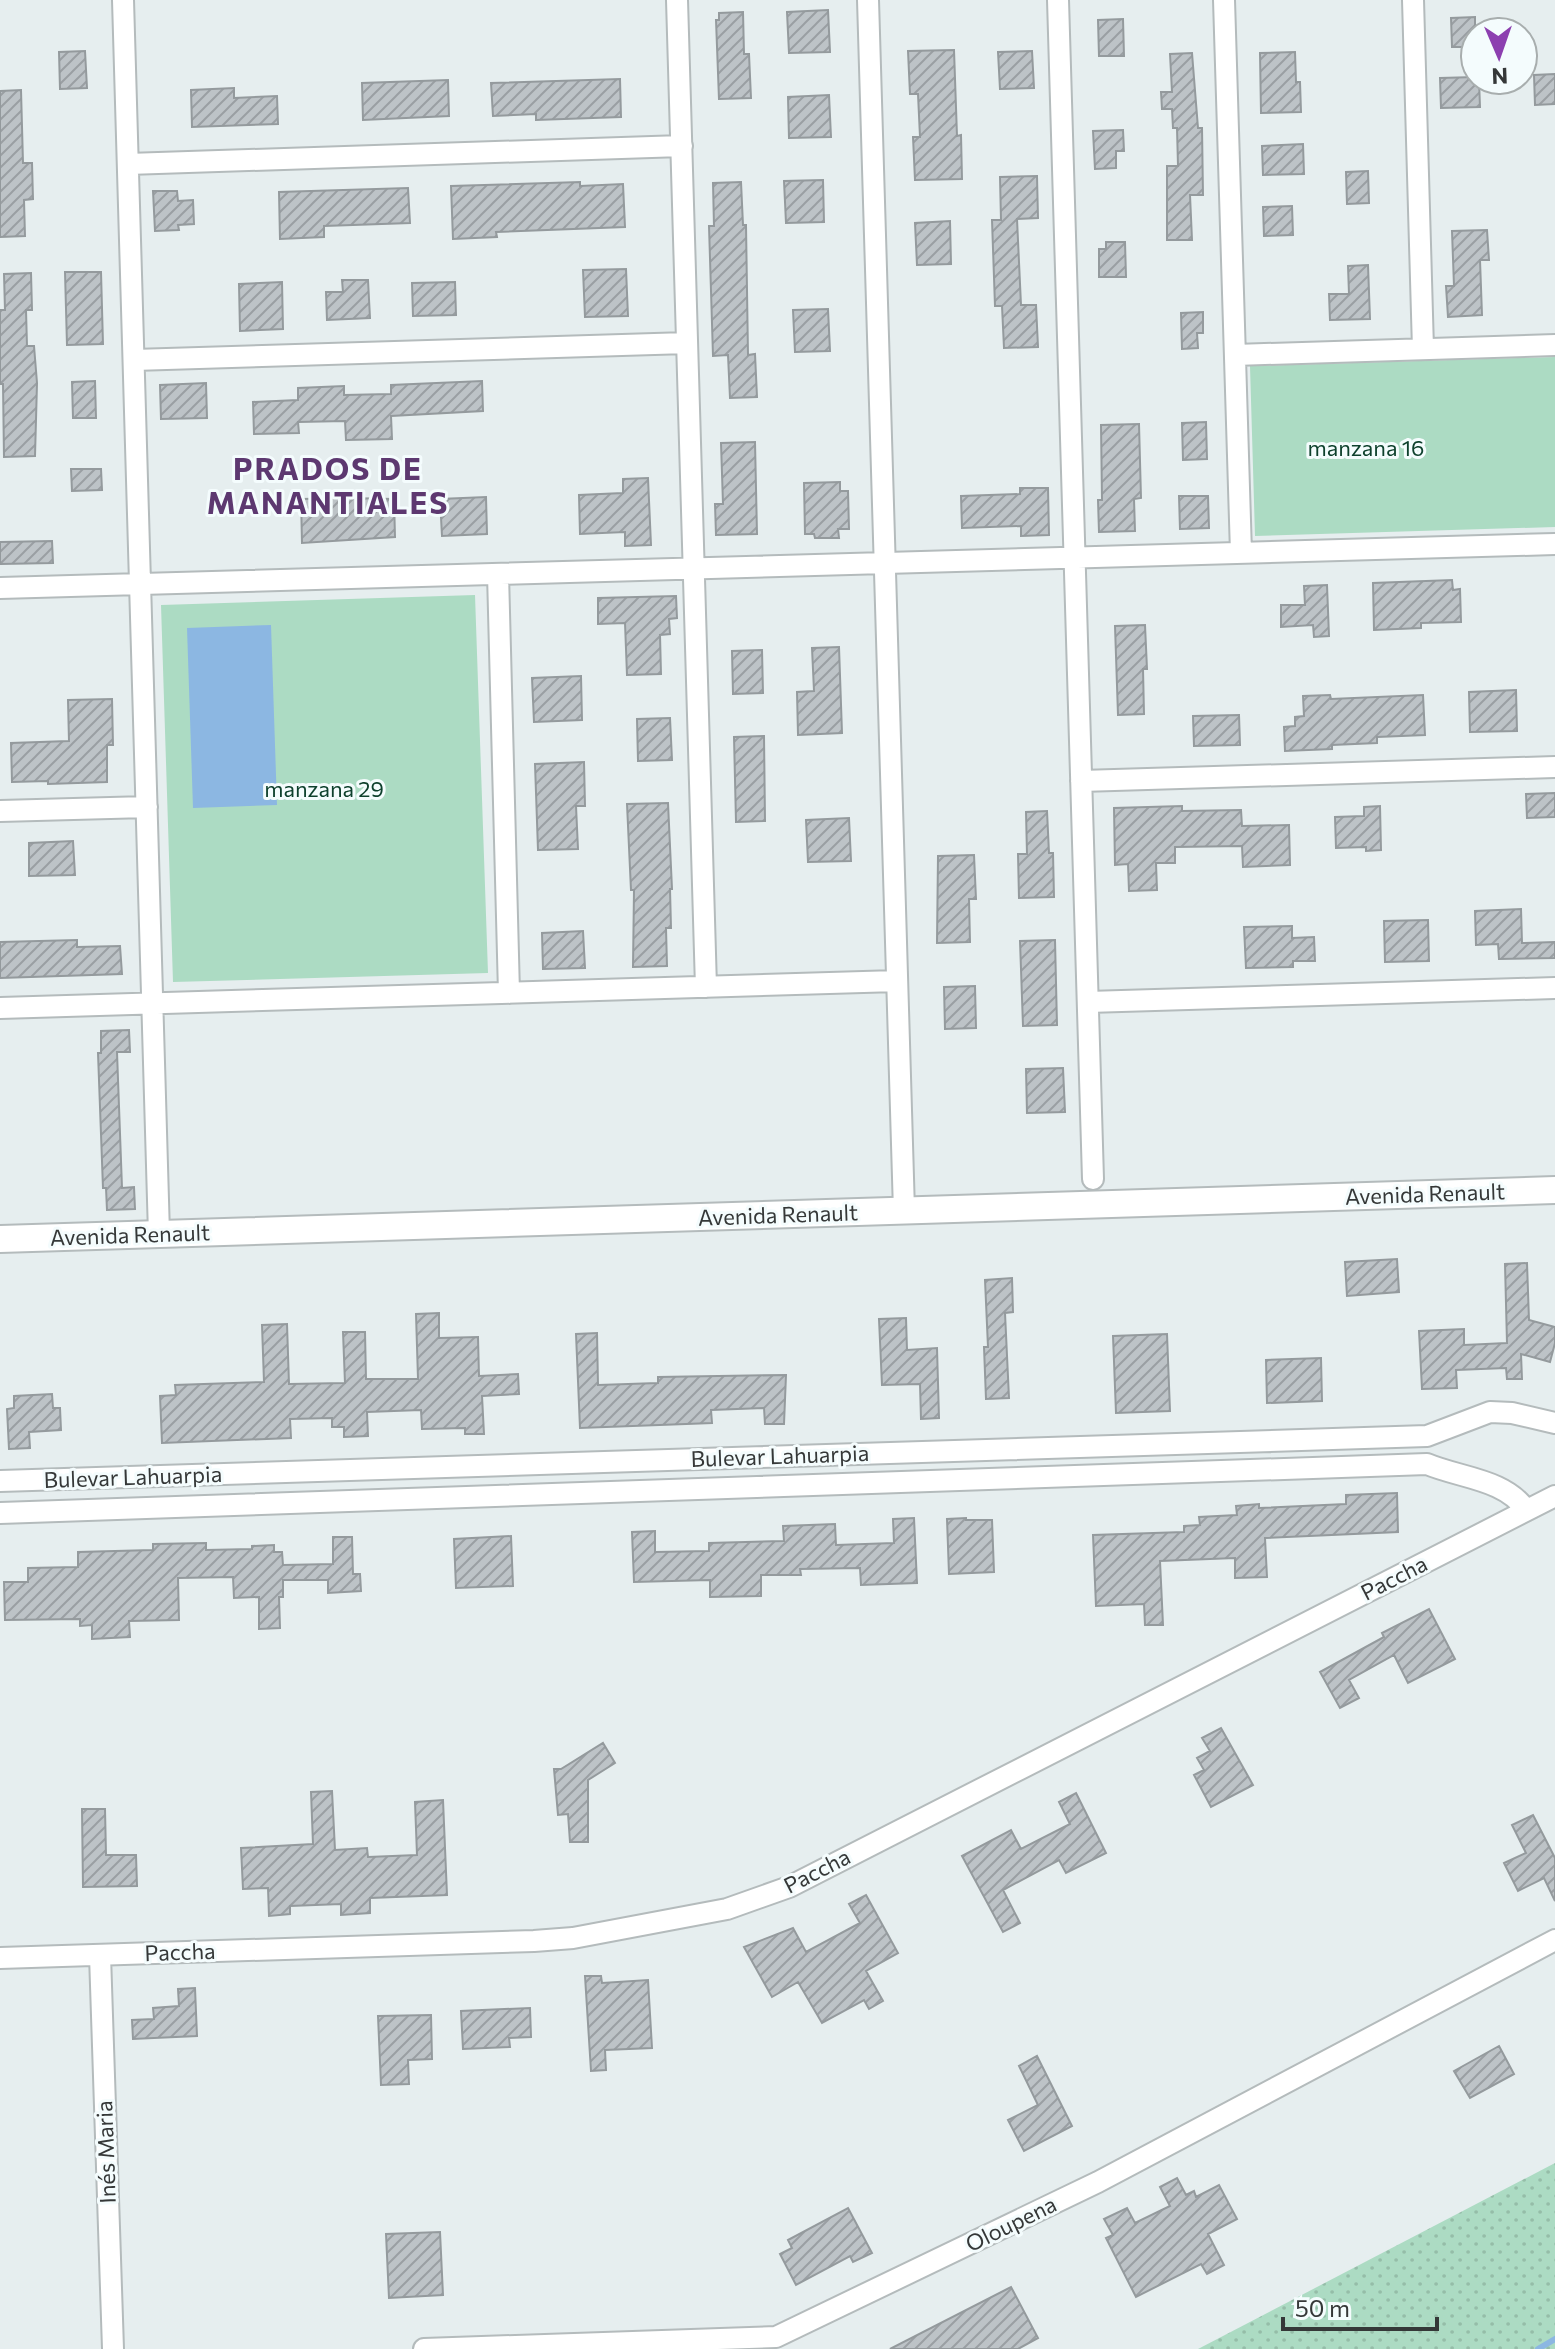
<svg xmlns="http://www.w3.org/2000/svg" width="1555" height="2349" font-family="Commissioner,sans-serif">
	<defs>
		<pattern id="grass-dots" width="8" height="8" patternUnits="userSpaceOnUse" patternTransform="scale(2)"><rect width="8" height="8" fill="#acdbc3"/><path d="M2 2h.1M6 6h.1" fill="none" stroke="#95bda8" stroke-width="1.8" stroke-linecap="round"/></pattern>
		<pattern id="building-hatch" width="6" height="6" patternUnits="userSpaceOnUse" patternTransform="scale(2)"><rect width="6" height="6" fill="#bdc3c7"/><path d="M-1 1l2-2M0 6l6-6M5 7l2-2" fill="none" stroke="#9a9fa3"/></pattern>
	</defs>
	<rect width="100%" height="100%" fill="#e6eeef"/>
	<path fill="url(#grass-dots)" d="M 1555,2163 L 1555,2349 L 1198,2349 Z"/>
	<path fill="#acdbc3" d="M 1555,357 L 1555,527 L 1255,536 L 1250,366 Z
		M 475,595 L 488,973 L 173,982 L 161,605 Z"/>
	<path fill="#8cb7e2" d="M 271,625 L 277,805 L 193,808 L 187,628 Z"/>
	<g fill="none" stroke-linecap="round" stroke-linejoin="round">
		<path stroke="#8cb7e2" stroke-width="6" d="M 1538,2349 L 1555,2339"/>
	</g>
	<path fill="url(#building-hatch)" stroke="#949a9d" stroke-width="2" d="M 828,10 L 830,52 L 789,53 L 787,12 Z
		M 743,12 L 744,54 L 749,54 L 751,98 L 719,99 L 716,20 L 719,20 L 719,13 Z
		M 1475,17 L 1475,47 L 1452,47 L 1451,18 Z
		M 1123,19 L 1124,56 L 1099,56 L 1098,20 Z
		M 954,50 L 957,136 L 961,135 L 962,179 L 915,180 L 913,137 L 920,137 L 918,94 L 910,94 L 908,51 Z
		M 85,51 L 87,88 L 60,89 L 59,52 Z
		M 1032,51 L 1034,88 L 1000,89 L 998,52 Z
		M 1295,52 L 1296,82 L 1300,82 L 1301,112 L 1261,113 L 1260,53 Z
		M 1192,53 L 1198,128 L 1202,128 L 1203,195 L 1190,195 L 1192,240 L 1167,240 L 1167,166 L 1178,166 L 1177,128 L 1173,128 L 1172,109 L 1162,109 L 1161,92 L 1172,92 L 1170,54 Z
		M 1555,74 L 1555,104 L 1535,105 L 1534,75 Z
		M 1475,77 L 1475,80 L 1479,80 L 1480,107 L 1441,108 L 1440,78 Z
		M 620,79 L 621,117 L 536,120 L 536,114 L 493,116 L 491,83 Z
		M 448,80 L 449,116 L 363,120 L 362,83 Z
		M 234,88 L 234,98 L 277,96 L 278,124 L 192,127 L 191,90 Z
		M 21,90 L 23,163 L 32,163 L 33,199 L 24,200 L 25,236 L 0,237 L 0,91 Z
		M 829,95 L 831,137 L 789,138 L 788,97 Z
		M 1123,130 L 1124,151 L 1116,151 L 1116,168 L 1095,169 L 1093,131 Z
		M 1303,144 L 1304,174 L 1263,175 L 1262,146 Z
		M 1368,171 L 1369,203 L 1347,204 L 1346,172 Z
		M 1037,176 L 1038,218 L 1017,219 L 1021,305 L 1036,305 L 1038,347 L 1004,348 L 1002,306 L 995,306 L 992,220 L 1001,220 L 1000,177 Z
		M 823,180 L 824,222 L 786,223 L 784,181 Z
		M 580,182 L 580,186 L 623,184 L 625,227 L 496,232 L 497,237 L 453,239 L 451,186 Z
		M 741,182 L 743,225 L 746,225 L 748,355 L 755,354 L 757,397 L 730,398 L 728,355 L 713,356 L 709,226 L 714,226 L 713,183 Z
		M 408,188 L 410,223 L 324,226 L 324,237 L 280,239 L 279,192 Z
		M 153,191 L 177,191 L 178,201 L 193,200 L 194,224 L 178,225 L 179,230 L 155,231 Z
		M 1292,206 L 1293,235 L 1264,236 L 1263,207 Z
		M 950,221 L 951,264 L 917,265 L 915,223 Z
		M 1487,230 L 1489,260 L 1480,260 L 1482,315 L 1448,317 L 1446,286 L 1454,286 L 1452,231 Z
		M 1106,242 L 1125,242 L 1126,277 L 1099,277 L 1099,249 L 1106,249 Z
		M 1368,265 L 1370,319 L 1330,320 L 1329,294 L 1349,294 L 1348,266 Z
		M 626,269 L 628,316 L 585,317 L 583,270 Z
		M 65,272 L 101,272 L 103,344 L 67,345 Z
		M 31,273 L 32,310 L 26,310 L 27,346 L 34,346 L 37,383 L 35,456 L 4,457 L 3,384 L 0,384 L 0,310 L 5,310 L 4,274 Z
		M 342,280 L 368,280 L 370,318 L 327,320 L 326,292 L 343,292 Z
		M 282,282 L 283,329 L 240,331 L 239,284 Z
		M 455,282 L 456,315 L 413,316 L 412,283 Z
		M 828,309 L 830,351 L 795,352 L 793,310 Z
		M 1203,312 L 1203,333 L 1197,333 L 1198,348 L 1182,349 L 1181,313 Z
		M 95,381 L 96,418 L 73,418 L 72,382 Z
		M 482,381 L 483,411 L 391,416 L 392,439 L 346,440 L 345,421 L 298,422 L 299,433 L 254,434 L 253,402 L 298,400 L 298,388 L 344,386 L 344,395 L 391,394 L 391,385 Z
		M 206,383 L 207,418 L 161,419 L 160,385 Z
		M 1206,422 L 1207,459 L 1183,460 L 1182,423 Z
		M 1139,424 L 1141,498 L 1134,499 L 1135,531 L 1099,532 L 1098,500 L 1102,500 L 1101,425 Z
		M 755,442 L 757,534 L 716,535 L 715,504 L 723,504 L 721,443 Z
		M 71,469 L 101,469 L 102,490 L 72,491 Z
		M 648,478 L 651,545 L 625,546 L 625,532 L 580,534 L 579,495 L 623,493 L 623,479 Z
		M 840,482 L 840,491 L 848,491 L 849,529 L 838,529 L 839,538 L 815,538 L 814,534 L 805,534 L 804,483 Z
		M 1020,488 L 1048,488 L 1049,535 L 1021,536 L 1021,526 L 962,528 L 961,496 L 1020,494 Z
		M 1179,496 L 1208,496 L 1209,528 L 1180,529 Z
		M 486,497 L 487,534 L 442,536 L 440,499 Z
		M 347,498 L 394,499 L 395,537 L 302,543 L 301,499 Z
		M 52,541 L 53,563 L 0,564 L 0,542 Z
		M 1452,580 L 1453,590 L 1460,589 L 1461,622 L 1421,623 L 1421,628 L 1374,630 L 1373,583 Z
		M 1327,585 L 1329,636 L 1314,637 L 1313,625 L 1281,627 L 1281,605 L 1305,605 L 1304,586 Z
		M 676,596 L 677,618 L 669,619 L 670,634 L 660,635 L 661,674 L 627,675 L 625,623 L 598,624 L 598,598 Z
		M 1145,625 L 1147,669 L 1143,669 L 1144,714 L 1118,715 L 1115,626 Z
		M 839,647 L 842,733 L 798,735 L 797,692 L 814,691 L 812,648 Z
		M 762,650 L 763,693 L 733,694 L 732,651 Z
		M 581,676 L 582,720 L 534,722 L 532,678 Z
		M 1516,690 L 1517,731 L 1470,732 L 1469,692 Z
		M 1330,695 L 1331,699 L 1423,695 L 1425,735 L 1377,737 L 1377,743 L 1332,745 L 1332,749 L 1285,751 L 1284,727 L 1295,726 L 1295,717 L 1304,716 L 1303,696 Z
		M 112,699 L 113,745 L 107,745 L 107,782 L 48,784 L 48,781 L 12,782 L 11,743 L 69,741 L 68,700 Z
		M 1239,715 L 1240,745 L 1194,746 L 1193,716 Z
		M 670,718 L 672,760 L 638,761 L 637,719 Z
		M 764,736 L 765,821 L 736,822 L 734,737 Z
		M 584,762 L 585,806 L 576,806 L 578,849 L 538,850 L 535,764 Z
		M 1555,793 L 1555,817 L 1527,818 L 1526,794 Z
		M 668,803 L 672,889 L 670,889 L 671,928 L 666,928 L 667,966 L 633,967 L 634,890 L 631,890 L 627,804 Z
		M 1182,806 L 1182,811 L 1241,810 L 1242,826 L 1289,825 L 1290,865 L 1243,867 L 1242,846 L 1175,847 L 1175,863 L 1156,863 L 1157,890 L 1129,891 L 1128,864 L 1115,865 L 1114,808 Z
		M 1380,806 L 1381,850 L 1366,851 L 1366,847 L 1336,848 L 1335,817 L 1364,816 L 1364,807 Z
		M 1047,811 L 1049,853 L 1053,853 L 1054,897 L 1019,898 L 1018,854 L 1027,854 L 1026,812 Z
		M 849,818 L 851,861 L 808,862 L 806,820 Z
		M 73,841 L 75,875 L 29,876 L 29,843 Z
		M 974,855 L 976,899 L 969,899 L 970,942 L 937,943 L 938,856 Z
		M 1521,909 L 1522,943 L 1555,942 L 1555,958 L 1499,959 L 1498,944 L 1476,945 L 1475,911 Z
		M 1428,920 L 1429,961 L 1385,962 L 1384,921 Z
		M 1292,926 L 1292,938 L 1314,937 L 1315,961 L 1293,961 L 1293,967 L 1246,968 L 1244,927 Z
		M 583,931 L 585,968 L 543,969 L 542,933 Z
		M 77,940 L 77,947 L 120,946 L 122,974 L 0,978 L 0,942 Z
		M 1055,940 L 1057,1025 L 1023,1026 L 1020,941 Z
		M 975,986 L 976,1028 L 945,1029 L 944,987 Z
		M 129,1030 L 130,1052 L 117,1052 L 122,1188 L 134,1187 L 135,1209 L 107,1210 L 106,1188 L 103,1188 L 98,1053 L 101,1053 L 101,1031 Z
		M 1063,1068 L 1065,1112 L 1027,1113 L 1026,1069 Z
		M 1397,1259 L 1399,1292 L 1347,1296 L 1345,1262 Z
		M 1527,1263 L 1529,1320 L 1555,1327 L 1555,1343 L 1550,1362 L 1521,1354 L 1522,1379 L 1507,1379 L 1506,1368 L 1456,1370 L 1457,1388 L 1422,1389 L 1419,1331 L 1464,1329 L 1464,1345 L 1507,1343 L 1505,1264 Z
		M 1012,1278 L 1013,1312 L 1005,1313 L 1009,1398 L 986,1399 L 984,1347 L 988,1347 L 985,1280 Z
		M 439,1313 L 439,1338 L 478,1337 L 479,1376 L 518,1374 L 519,1394 L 482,1396 L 484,1434 L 465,1434 L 465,1428 L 422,1429 L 421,1410 L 367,1412 L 368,1436 L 344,1437 L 344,1427 L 332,1427 L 332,1418 L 290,1419 L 291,1438 L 162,1443 L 160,1396 L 176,1395 L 175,1385 L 264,1382 L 262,1325 L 287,1324 L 289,1384 L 345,1383 L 343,1332 L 365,1332 L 366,1379 L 418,1379 L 416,1314 Z
		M 906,1318 L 907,1350 L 937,1348 L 939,1418 L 921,1419 L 920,1384 L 882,1385 L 879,1319 Z
		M 597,1333 L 598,1385 L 658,1383 L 658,1377 L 786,1375 L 784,1424 L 765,1424 L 764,1408 L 711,1410 L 712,1423 L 580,1428 L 576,1334 Z
		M 1167,1334 L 1170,1411 L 1116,1413 L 1113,1336 Z
		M 1321,1358 L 1322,1401 L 1267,1403 L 1266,1360 Z
		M 52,1394 L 53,1408 L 60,1408 L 61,1430 L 29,1432 L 30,1448 L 9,1449 L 7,1409 L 14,1408 L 14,1396 Z
		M 1397,1493 L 1398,1532 L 1265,1538 L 1267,1577 L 1235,1578 L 1235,1558 L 1160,1561 L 1163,1625 L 1145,1625 L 1144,1604 L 1096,1606 L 1093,1535 L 1184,1532 L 1184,1526 L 1200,1525 L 1199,1517 L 1237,1515 L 1236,1506 L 1259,1504 L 1259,1508 L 1346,1504 L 1346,1495 Z
		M 914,1518 L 917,1583 L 861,1585 L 860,1568 L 800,1569 L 801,1575 L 761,1575 L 761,1596 L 710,1597 L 710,1580 L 634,1582 L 632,1532 L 655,1531 L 655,1552 L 709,1551 L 709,1543 L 784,1541 L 783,1526 L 835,1524 L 836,1545 L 894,1543 L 893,1519 Z
		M 966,1518 L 966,1520 L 992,1520 L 994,1572 L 949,1574 L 947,1519 Z
		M 511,1536 L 513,1586 L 456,1588 L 454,1539 Z
		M 333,1537 L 352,1537 L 353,1574 L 360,1574 L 361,1591 L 328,1593 L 328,1580 L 283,1580 L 283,1597 L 279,1597 L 280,1628 L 259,1629 L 259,1597 L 234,1598 L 233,1577 L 178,1578 L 179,1620 L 129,1621 L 130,1637 L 92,1639 L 92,1625 L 80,1626 L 80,1619 L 5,1620 L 4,1582 L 28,1582 L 28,1568 L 78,1567 L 78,1552 L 153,1550 L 153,1544 L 206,1543 L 206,1550 L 252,1549 L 252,1546 L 274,1545 L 274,1552 L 282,1552 L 283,1565 L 333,1564 Z
		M 1429,1609 L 1455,1659 L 1408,1683 L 1394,1655 L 1349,1680 L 1359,1698 L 1340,1708 L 1320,1672 L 1384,1637 L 1382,1633 Z
		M 1221,1728 L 1253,1785 L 1211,1807 L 1194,1775 L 1204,1770 L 1197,1758 L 1210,1751 L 1202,1738 Z
		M 603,1743 L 615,1763 L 588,1780 L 588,1842 L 570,1842 L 568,1814 L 558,1815 L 554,1769 L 561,1769 Z
		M 332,1791 L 335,1850 L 367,1848 L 368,1857 L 417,1855 L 415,1802 L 443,1800 L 447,1895 L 370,1898 L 370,1913 L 341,1915 L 341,1904 L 290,1906 L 290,1914 L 269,1916 L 268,1888 L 243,1889 L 241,1848 L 313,1844 L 311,1792 Z
		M 1076,1793 L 1106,1853 L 1066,1873 L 1059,1860 L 1003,1890 L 1020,1923 L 1003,1932 L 962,1856 L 1011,1830 L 1021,1849 L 1070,1824 L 1059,1802 Z
		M 82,1809 L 105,1809 L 106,1855 L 136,1855 L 137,1886 L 83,1887 Z
		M 1533,1815 L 1555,1858 L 1555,1901 L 1544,1878 L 1518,1891 L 1504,1863 L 1526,1853 L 1512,1825 Z
		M 866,1895 L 898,1953 L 866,1971 L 883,2001 L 869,2009 L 864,2000 L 822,2023 L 798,1982 L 772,1997 L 744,1947 L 793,1928 L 806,1952 L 860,1923 L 849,1904 Z
		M 585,1976 L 601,1976 L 602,1983 L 648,1980 L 652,2048 L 605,2050 L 606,2070 L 591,2071 Z
		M 195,1988 L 197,2036 L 133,2039 L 132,2020 L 154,2019 L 153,2008 L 179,2006 L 178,1989 Z
		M 530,2008 L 531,2037 L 509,2038 L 510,2047 L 463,2049 L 461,2011 Z
		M 431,2015 L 432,2059 L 408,2060 L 409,2084 L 381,2085 L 378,2016 Z
		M 1499,2046 L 1514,2074 L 1470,2098 L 1454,2071 Z
		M 1037,2056 L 1072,2126 L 1024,2151 L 1008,2120 L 1038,2105 L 1019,2066 Z
		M 1177,2178 L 1186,2195 L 1194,2191 L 1196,2197 L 1219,2185 L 1237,2219 L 1208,2234 L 1224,2265 L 1207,2274 L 1201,2264 L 1136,2297 L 1106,2238 L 1113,2235 L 1104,2219 L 1127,2208 L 1135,2223 L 1170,2206 L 1160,2187 Z
		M 848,2208 L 872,2253 L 853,2262 L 850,2256 L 796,2285 L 780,2254 L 792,2248 L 788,2240 Z
		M 440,2232 L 443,2295 L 389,2298 L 386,2234 Z
		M 1011,2287 L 1038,2338 L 1018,2349 L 890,2349 Z"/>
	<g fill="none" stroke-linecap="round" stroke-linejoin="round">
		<g stroke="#b4bbbc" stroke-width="24">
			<path id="minor" d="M 123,0 L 159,1234
				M 677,0 L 706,987
				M 868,0 L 904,1211
				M 1058,0 L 1093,1179
				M 1224,0 L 1241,553
				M 1413,0 L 1423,349
				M 128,164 L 682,146
				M 1235,355 L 1555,345
				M 134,360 L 687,343
				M 498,574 L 509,993
				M 0,588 L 1555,544
				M 1081,781 L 1555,767
				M 0,811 L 147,807
				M 1088,1002 L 1555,988
				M 0,1008 L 897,981
				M 0,1481 L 1427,1436 L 1490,1412 L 1512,1413 L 1555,1423
				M 0,1513 L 1427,1464 C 1460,1478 1505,1479 1526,1510
				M 100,1955 L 113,2349
				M 0,1958 L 534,1941 L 573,1938 L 727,1909 L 789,1887 L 1555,1496
				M 424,2349 L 776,2337 L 1098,2182 L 1555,1940"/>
		</g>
		<g stroke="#b4bbbc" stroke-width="30">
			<path id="tertiary" d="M 0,1239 L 1555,1190"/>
		</g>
		<use href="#minor" stroke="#fff" stroke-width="20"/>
		<use href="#tertiary" stroke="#fff" stroke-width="26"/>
	</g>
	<g text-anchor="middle" stroke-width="6" stroke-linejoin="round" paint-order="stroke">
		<g font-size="22" fill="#0e412d" stroke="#f4fcfd">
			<text x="1366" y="456">manzana 16</text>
			<text x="324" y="797">manzana 29</text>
		</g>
		<g font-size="22" fill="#353838" stroke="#f4fcfd">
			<text transform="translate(1425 1194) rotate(-2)" y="8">Avenida Renault</text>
			<text transform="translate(778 1215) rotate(-2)" y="8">Avenida Renault</text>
			<text transform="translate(130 1235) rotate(-2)" y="8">Avenida Renault</text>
			<text transform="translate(780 1456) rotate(-2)" y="8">Bulevar Lahuarpia</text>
			<text transform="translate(133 1477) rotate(-2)" y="8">Bulevar Lahuarpia</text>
			<text transform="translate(1394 1578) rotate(-27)" y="8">Paccha</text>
			<text transform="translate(817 1871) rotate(-27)" y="8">Paccha</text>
			<text transform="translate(180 1952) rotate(-2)" y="8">Paccha</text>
			<text transform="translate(106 2152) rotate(-92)" y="8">Inés Maria</text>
			<text transform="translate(1011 2224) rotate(-26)" y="8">Oloupena</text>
		</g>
		<g font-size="30" font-weight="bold" letter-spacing="2" fill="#5d3870" stroke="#f4fcfd">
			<text x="328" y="480">PRADOS DE<tspan x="328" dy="34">MANANTIALES</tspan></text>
		</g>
	</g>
	<g transform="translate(1499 56) rotate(178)"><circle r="38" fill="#f4fcfd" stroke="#a8aeae" stroke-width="2"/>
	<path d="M0-6L14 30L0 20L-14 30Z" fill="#8c3fb0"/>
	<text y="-12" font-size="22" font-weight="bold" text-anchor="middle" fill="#353838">N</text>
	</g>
	<path d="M1283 2317v12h154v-12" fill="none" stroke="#353838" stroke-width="4"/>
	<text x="1295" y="2317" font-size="24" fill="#353838" stroke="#f4fcfd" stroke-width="6" paint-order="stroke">50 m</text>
</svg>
